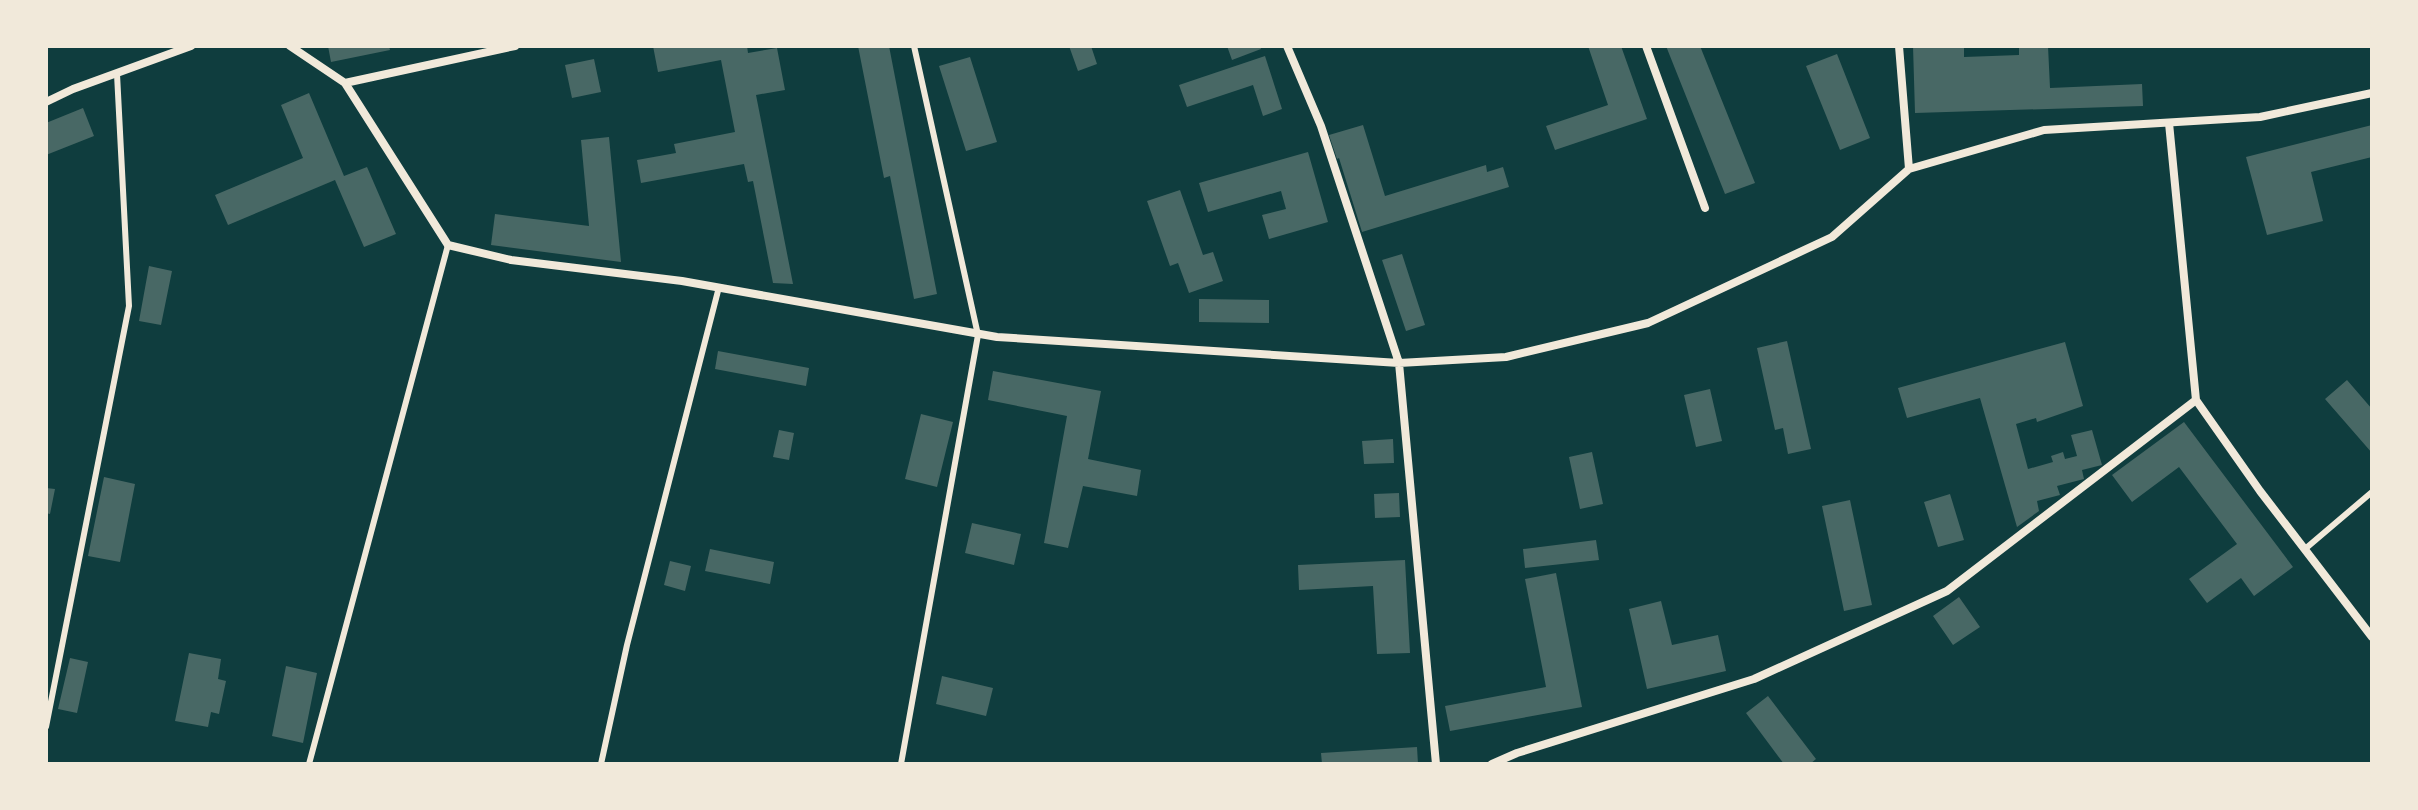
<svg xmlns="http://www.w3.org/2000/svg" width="2418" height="810" font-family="Arial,sans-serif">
	<rect width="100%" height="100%" fill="#0f3d3e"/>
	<path fill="#486865" d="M 328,46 L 389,46 L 390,50 L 331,62 Z
		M 653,46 L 747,46 L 748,53 L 777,48 L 785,90 L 756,95 L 793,284 L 773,283 L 753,181 L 748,182 L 744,164 L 641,183 L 637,160 L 676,153 L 674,144 L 735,132 L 721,60 L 658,72 Z
		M 858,46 L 889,46 L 937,294 L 914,299 L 890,176 L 884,178 Z
		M 1069,46 L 1091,46 L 1097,64 L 1078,71 Z
		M 1227,46 L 1260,46 L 1261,49 L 1232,60 Z
		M 1588,46 L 1621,46 L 1647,119 L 1555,150 L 1546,126 L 1608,105 Z
		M 1666,46 L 1700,46 L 1755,183 L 1725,194 Z
		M 1913,46 L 1964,46 L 1964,57 L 2019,55 L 2019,46 L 2048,46 L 2050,88 L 2142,84 L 2143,106 L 1915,113 Z
		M 1837,54 L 1870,138 L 1840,150 L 1806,66 Z
		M 1265,56 L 1282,109 L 1263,116 L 1253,85 L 1187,107 L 1179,85 Z
		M 970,57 L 997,142 L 966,151 L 939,66 Z
		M 594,59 L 601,92 L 572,98 L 565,65 Z
		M 309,93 L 344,176 L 367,167 L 396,234 L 364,247 L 335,180 L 228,225 L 215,195 L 303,158 L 281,105 Z
		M 83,108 L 94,136 L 46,155 L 46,123 Z
		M 1363,125 L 1385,196 L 1486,165 L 1487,172 L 1503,167 L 1509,187 L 1362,232 L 1339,158 L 1337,159 L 1329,135 Z
		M 2372,125 L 2372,157 L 2311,172 L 2323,221 L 2267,235 L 2246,157 Z
		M 609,137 L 621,262 L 491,245 L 495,214 L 589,226 L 581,140 Z
		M 1308,152 L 1328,222 L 1269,239 L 1262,215 L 1286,209 L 1281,191 L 1208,212 L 1199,183 Z
		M 1180,190 L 1203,255 L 1213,252 L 1223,281 L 1189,293 L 1178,263 L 1170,266 L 1147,201 Z
		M 1402,254 L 1425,325 L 1406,331 L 1382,260 Z
		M 149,266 L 172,271 L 161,325 L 139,321 Z
		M 1199,299 L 1269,300 L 1269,323 L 1199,322 Z
		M 1787,341 L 1811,449 L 1788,454 L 1783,428 L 1775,430 L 1757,348 Z
		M 2065,342 L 2083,406 L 2037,422 L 2036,418 L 2016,424 L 2028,469 L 2053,462 L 2051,456 L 2063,452 L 2065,459 L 2077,456 L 2071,435 L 2092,430 L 2102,465 L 2082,470 L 2084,479 L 2057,486 L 2060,495 L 2037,501 L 2039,511 L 2017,527 L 1980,398 L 1907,418 L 1898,388 Z
		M 718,351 L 809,368 L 806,386 L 715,369 Z
		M 993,371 L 1101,391 L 1088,459 L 1141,470 L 1137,496 L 1083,486 L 1068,548 L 1044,543 L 1067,416 L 988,400 Z
		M 2347,380 L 2372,409 L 2372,453 L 2325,399 Z
		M 1710,389 L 1722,441 L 1696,447 L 1684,395 Z
		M 921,414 L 953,422 L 937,487 L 905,479 Z
		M 2184,422 L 2293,567 L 2254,596 L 2241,578 L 2207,603 L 2189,579 L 2237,544 L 2179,467 L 2132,502 L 2112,475 Z
		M 779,430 L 794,433 L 789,460 L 773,457 Z
		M 1393,439 L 1394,463 L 1364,464 L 1362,441 Z
		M 1592,452 L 1603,504 L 1580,509 L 1569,457 Z
		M 104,477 L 135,484 L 120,562 L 88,556 Z
		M 46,488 L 55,489 L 50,514 L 46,513 Z
		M 1399,493 L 1400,517 L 1375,518 L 1374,494 Z
		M 1950,494 L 1964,540 L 1938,547 L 1924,502 Z
		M 1850,500 L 1872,605 L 1844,611 L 1822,506 Z
		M 972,523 L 1021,534 L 1014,565 L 965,553 Z
		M 1596,540 L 1599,560 L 1525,568 L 1523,549 Z
		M 710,549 L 774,562 L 770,584 L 705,571 Z
		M 1405,560 L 1410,653 L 1377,654 L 1373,586 L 1299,590 L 1298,565 Z
		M 670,561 L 691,566 L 685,591 L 664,585 Z
		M 1556,573 L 1582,707 L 1450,731 L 1445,706 L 1546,687 L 1525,579 Z
		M 1959,597 L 1980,627 L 1953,645 L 1933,616 Z
		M 1661,601 L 1672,645 L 1718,635 L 1726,671 L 1647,689 L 1629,609 Z
		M 189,653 L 221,659 L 218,679 L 226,681 L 219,714 L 211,712 L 208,727 L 175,721 Z
		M 70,658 L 88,662 L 77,713 L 58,709 Z
		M 286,666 L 317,673 L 303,743 L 272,736 Z
		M 942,676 L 993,688 L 986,716 L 936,704 Z
		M 1768,696 L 1816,759 L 1810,764 L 1784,764 L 1746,713 Z
		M 1417,747 L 1418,764 L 1322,764 L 1321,753 Z"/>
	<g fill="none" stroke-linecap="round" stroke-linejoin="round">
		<path stroke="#f1e9da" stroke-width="6" d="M 2305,549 L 2372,492
			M 46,727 L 129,306 L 117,74
			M 309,764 L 448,245
			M 601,764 L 627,645 L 719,287
			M 901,764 L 978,335 L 914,46"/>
		<path stroke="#f1e9da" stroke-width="8" d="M 290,46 L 345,83 L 448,245 L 511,260 L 682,281 L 997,337 L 1399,363 L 1506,357 L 1648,323 L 1832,237 L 1909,169 L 2044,130 L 2260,117 L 2372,93
			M 1287,46 L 1321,126 L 1399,363 L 1436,764
			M 1646,46 L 1705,208
			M 1899,46 L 1909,169
			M 345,83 L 515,46
			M 46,102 L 73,89 L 191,46
			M 2169,123 L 2196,400 L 2260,491 L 2372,637
			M 1492,764 L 1517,753 L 1754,679 L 1947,591 L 2196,400"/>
	</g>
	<rect width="2418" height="810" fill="none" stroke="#f1e9da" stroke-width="96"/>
</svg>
